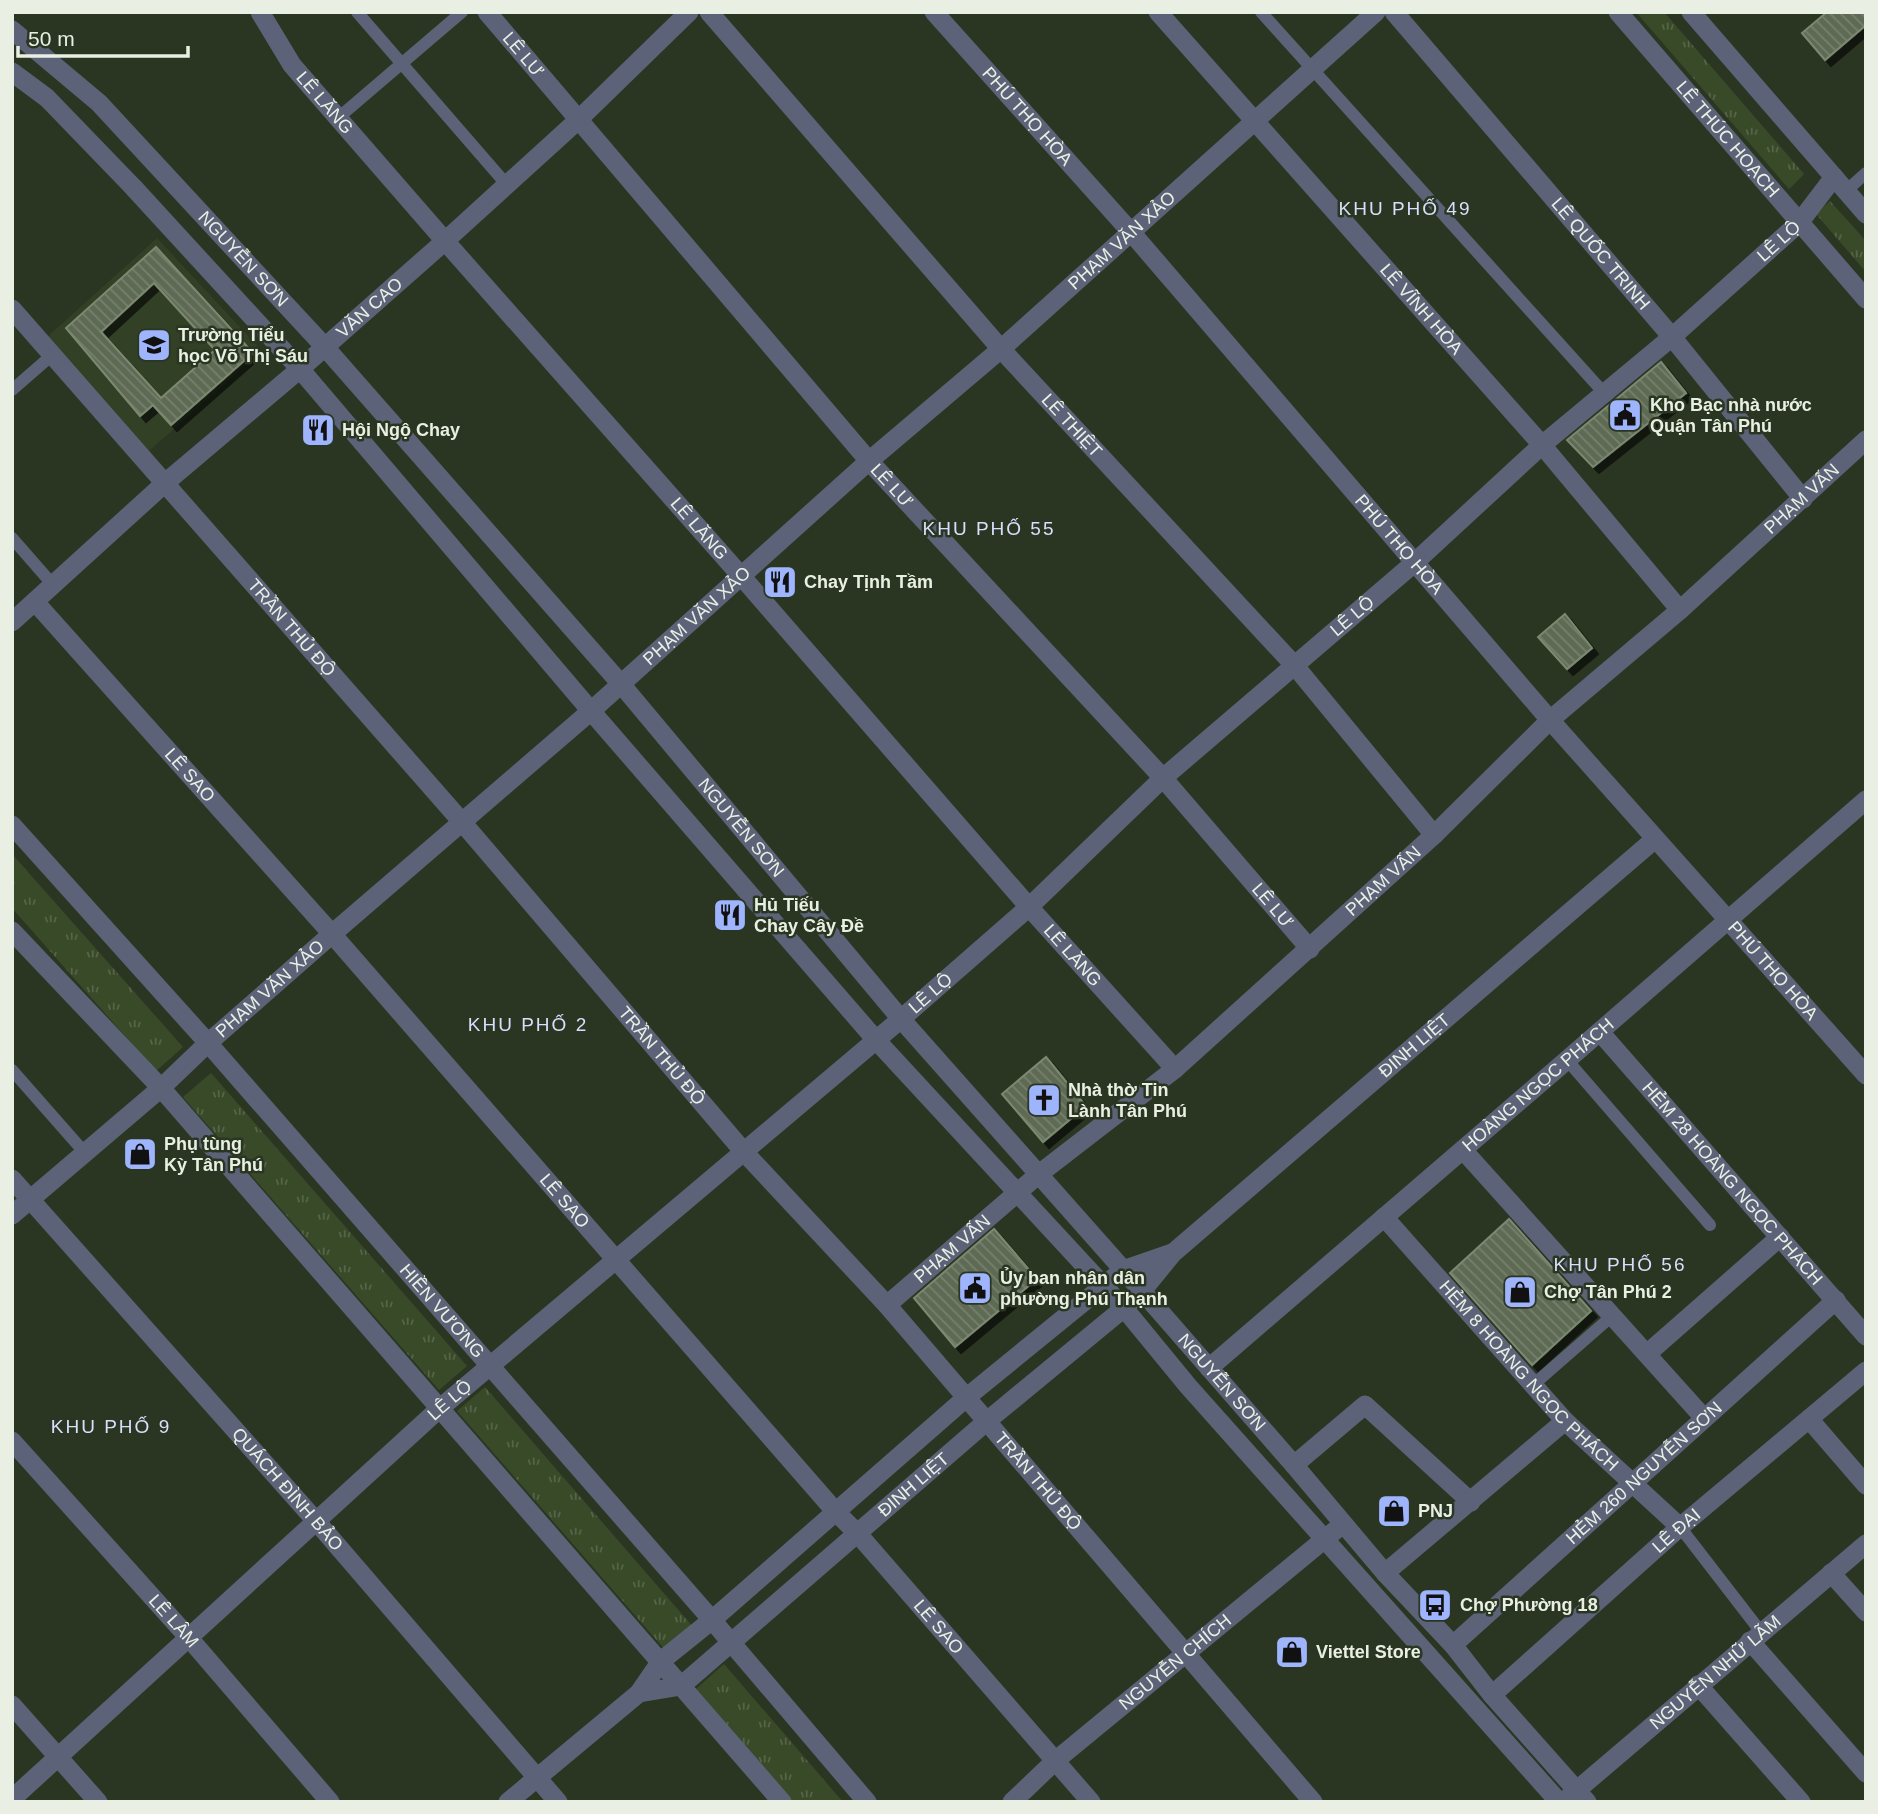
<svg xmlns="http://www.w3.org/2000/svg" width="1878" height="1814" font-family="Arial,sans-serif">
	<defs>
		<pattern id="grass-tufts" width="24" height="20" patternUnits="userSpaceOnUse" patternTransform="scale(1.75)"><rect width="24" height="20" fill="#394a29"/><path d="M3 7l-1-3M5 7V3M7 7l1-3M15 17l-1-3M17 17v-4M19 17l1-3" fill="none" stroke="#566448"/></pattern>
		<pattern id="building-back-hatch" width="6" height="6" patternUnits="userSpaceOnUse" patternTransform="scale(1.75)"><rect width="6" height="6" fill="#5f6b55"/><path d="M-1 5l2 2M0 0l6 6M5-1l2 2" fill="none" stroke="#76806d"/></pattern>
		<filter id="shadow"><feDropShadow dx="6" dy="6" stdDeviation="0" flood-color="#0009"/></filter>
	</defs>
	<rect width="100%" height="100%" fill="#2b3622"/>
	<path fill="#324025" d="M 157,238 L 262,351 L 149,451 L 46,338 Z"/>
	<path fill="url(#grass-tufts)" d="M 1636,12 L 1664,12 L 1804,174 L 1789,189 Z
		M 1830,201 L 1866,241 L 1866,272 L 1816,214 Z
		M 12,854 L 183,1047 L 156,1071 L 12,908 Z
		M 211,1073 L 467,1366 L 439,1390 L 183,1097 Z
		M 485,1387 L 694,1628 L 667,1652 L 457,1411 Z
		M 724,1664 L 843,1802 L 793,1802 L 696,1689 Z"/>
	<path fill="url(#building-back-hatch)" stroke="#7c8971" stroke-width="2" fill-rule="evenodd" filter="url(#shadow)" d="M 1827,12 L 1866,12 L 1866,25 L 1825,60 L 1802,33 Z
		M 156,247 L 253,353 L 171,425 L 153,405 L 140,416 L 66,328 ZM 154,283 L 215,350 L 161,398 L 101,332 Z
		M 1661,362 L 1686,393 L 1593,467 L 1567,440 Z
		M 1565,614 L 1592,648 L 1567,669 L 1538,637 Z
		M 1046,1057 L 1086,1106 L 1043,1142 L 1002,1094 Z
		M 1509,1219 L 1591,1311 L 1532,1365 L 1450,1273 Z
		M 994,1229 L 1037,1279 L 955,1347 L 914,1298 Z"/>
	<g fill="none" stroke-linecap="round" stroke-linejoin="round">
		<path stroke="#5c6378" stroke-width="12" d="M 357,12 L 507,185
			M 1261,12 L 1604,393
			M 338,118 L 462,12
			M 1846,191 L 1866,173
			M 12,390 L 51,356
			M 12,538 L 54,586
			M 1567,1060 L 1710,1225
			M 12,1070 L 85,1153
			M 1533,1385 L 1612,1316
			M 1680,1527 L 1761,1632"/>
		<g stroke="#5c6378" stroke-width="19">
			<path id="s1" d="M 260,12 L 292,65 L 445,241 L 742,577 L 1029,907 L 1175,1069"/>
			<path id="s2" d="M 487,12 L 869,461 L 1163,778 L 1310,949"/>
			<path id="s3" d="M 709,12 L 1001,349 L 1295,666 L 1434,835"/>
			<path id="s4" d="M 1158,12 L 1542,445 L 1680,610"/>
			<path id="s5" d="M 1394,12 L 1672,337 L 1803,499"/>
			<path id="s6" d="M 1618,12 L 1866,299"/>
			<path d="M 1691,12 L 1866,214"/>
			<path id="s7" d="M 12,309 L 462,822 L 744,1152 L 887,1305 L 1313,1802"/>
			<path id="s8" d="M 36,603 L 332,934 L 835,1511 L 858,1534 L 1091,1802"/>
			<path id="s9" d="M 1600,1032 L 1866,1336"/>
			<path d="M 1463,1150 L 1704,1418"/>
			<path id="s10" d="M 12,1179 L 316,1521 L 558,1802"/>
			<path id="s11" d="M 1384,1217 L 1565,1421 L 1680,1527"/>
			<path id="s12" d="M 887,1305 L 1039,1174 L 1175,1069 L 1434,835 L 1550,720 L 1680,610 L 1866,440"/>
			<path d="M 1648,1353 L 1780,1237"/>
			<path id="s13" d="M 1209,1368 L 1567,1060 L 1866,800"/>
			<path d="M 1809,1419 L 1866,1485"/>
			<path id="s14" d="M 12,1441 L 189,1638 L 330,1802"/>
			<path d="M 1294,1465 L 1365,1405 L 1471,1502"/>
			<path d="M 1385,1573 L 1565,1421"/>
			<path d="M 1831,1573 L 1866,1612"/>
			<path d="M 1750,1641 L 1866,1773"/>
			<path id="s15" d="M 1453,1645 L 1836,1300"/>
			<path d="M 1698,1685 L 1801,1802"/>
			<path id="s16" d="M 639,1693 L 681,1686 L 987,1421 L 1124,1308 L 1142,1291 L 1173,1253 L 1655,839"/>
			<path id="s17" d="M 1492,1695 L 1680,1527 L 1866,1371"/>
			<path d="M 12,1705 L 98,1802"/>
			<path id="s18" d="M 12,1799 L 439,1409 L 901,1019 L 1029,907 L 1163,778 L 1413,564 L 1542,445 L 1672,337 L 1799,223 L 1834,177"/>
			<path d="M 508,1802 L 639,1693 L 661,1661 L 712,1620 L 967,1397 L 1123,1270 L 1172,1253"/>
			<path id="s19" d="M 1012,1802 L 1055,1761 L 1343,1524"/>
			<path id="s20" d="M 1563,1802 L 1866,1544"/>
		</g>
		<g stroke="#5c6378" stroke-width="19">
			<path id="s21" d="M 934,12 L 1131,232 L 1550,720 L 1866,1075"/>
			<path id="s22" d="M 12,30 L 99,103 L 324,346 L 621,684 L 901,1019 L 1142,1291 L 1294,1465 L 1385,1573 L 1453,1645 L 1492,1695 L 1587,1802"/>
			<path d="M 12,72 L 47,98 L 133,187 L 300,369 L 591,711 L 876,1040 L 1124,1308 L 1188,1386 L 1559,1802"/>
			<path id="s23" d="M 12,622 L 165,483 L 300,369 L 445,241 L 577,121 L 689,12"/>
			<path id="s24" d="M 12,825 L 208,1043 L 712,1620 L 867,1802"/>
			<path d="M 12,931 L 161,1088 L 782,1802"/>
			<path id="s25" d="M 12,1215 L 161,1088 L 208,1043 L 332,934 L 591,711 L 869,461 L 1001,349 L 1376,12"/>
		</g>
	</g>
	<defs>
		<g id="school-square" transform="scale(1.75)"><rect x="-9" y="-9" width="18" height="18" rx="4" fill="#9eb4fd" stroke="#2b3622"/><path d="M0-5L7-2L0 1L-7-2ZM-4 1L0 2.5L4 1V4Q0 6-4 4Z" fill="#111"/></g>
		<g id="civic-square" transform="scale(1.75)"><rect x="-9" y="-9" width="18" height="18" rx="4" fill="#9eb4fd" stroke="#2b3622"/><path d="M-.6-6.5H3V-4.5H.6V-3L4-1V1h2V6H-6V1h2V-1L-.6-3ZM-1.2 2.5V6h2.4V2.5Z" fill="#111"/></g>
		<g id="restaurant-square" transform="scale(1.75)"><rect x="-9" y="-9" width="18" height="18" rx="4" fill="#9eb4fd" stroke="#2b3622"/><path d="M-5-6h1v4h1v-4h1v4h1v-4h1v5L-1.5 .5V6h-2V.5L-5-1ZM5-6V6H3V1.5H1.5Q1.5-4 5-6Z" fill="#111"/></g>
		<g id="church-square" transform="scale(1.75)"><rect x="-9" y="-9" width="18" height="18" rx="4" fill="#9eb4fd" stroke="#2b3622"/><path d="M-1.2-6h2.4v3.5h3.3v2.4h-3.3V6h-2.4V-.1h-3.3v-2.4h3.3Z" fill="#111"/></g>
		<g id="shop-square" transform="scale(1.75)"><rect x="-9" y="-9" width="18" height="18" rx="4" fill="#9eb4fd" stroke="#2b3622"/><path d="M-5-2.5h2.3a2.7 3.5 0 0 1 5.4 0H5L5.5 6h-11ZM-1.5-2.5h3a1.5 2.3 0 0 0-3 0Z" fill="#111"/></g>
		<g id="bus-square" transform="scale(1.75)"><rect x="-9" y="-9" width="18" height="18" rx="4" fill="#9eb4fd" stroke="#2b3622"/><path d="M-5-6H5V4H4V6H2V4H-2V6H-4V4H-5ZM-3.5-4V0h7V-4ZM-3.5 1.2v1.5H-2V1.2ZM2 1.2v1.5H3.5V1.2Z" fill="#111"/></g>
	</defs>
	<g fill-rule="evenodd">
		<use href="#school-square" x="154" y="345"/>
		<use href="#civic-square" x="1625" y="415"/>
		<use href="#restaurant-square" x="318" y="430"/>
		<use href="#restaurant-square" x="780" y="582"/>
		<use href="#restaurant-square" x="730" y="915"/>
		<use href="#church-square" x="1044" y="1100"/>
		<use href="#shop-square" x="140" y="1154"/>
		<use href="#civic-square" x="975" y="1288"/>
		<use href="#shop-square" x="1520" y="1292"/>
		<use href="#shop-square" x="1394" y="1511"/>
		<use href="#bus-square" x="1435" y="1605"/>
		<use href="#shop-square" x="1292" y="1652"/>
	</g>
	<g text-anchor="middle" stroke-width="5" stroke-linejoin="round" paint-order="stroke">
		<g font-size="18" fill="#e9f0e3" stroke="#2b3622">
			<text dy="6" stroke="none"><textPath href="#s2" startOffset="56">LÊ LƯ</textPath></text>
			<text dy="6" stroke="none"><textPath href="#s1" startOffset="112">LÊ LĂNG</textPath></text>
			<text dy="6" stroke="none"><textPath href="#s21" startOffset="140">PHÚ THỌ HÒA</textPath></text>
			<text dy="6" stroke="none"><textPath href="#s6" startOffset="168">LÊ THÚC HOẠCH</textPath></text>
			<text dy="6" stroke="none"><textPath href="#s25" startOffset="1477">PHẠM VĂN XẢO</textPath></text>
			<text dy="6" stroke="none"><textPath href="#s18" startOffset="2356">LÊ LỘ</textPath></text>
			<text dy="6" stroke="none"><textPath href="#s5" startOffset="318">LÊ QUỐC TRINH</textPath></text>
			<text dy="6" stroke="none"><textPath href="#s22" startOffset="326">NGUYỄN SƠN</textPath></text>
			<text dy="6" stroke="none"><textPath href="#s23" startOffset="476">VĂN CAO</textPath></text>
			<text dy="6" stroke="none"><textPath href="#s4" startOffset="397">LÊ VĨNH HÒA</textPath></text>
			<text dy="6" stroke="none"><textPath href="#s3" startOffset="550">LÊ THIỆT</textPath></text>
			<text dy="6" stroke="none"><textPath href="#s2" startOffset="623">LÊ LƯ</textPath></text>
			<text dy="6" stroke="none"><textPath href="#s12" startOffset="1220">PHẠM VẤN</textPath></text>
			<text dy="6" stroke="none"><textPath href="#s1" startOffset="679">LÊ LĂNG</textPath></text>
			<text dy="6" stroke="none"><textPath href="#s21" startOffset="707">PHÚ THỌ HÒA</textPath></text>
			<text dy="6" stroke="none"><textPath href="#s18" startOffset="1788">LÊ LỘ</textPath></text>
			<text dy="6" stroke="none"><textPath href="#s25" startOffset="910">PHẠM VĂN XẢO</textPath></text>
			<text dy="6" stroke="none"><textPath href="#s7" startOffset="424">TRẦN THỦ ĐỘ</textPath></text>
			<text dy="6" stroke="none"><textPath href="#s8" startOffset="231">LÊ SAO</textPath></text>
			<text dy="6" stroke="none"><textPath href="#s22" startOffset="1082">NGUYỄN SƠN</textPath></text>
			<text dy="6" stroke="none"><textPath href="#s12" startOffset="653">PHẠM VẤN</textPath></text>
			<text dy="6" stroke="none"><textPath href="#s2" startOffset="1190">LÊ LƯ</textPath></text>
			<text dy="6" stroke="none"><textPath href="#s1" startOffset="1246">LÊ LĂNG</textPath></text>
			<text dy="6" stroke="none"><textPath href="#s21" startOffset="1274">PHÚ THỌ HÒA</textPath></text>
			<text dy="6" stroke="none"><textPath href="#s25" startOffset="343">PHẠM VĂN XẢO</textPath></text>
			<text dy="6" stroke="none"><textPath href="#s18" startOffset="1222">LÊ LỘ</textPath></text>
			<text dy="6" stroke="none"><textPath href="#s16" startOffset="1017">ĐINH LIỆT</textPath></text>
			<text dy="6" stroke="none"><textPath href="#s7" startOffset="990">TRẦN THỦ ĐỘ</textPath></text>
			<text dy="6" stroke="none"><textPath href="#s13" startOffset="434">HOÀNG NGỌC PHÁCH</textPath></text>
			<text dy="6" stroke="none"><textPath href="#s9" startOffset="201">HẺM 28 HOÀNG NGỌC PHÁCH</textPath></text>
			<text dy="6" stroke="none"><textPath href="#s8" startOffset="798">LÊ SAO</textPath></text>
			<text dy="6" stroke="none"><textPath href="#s12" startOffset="86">PHẠM VẤN</textPath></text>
			<text dy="6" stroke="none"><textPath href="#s24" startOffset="649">HIỀN VƯƠNG</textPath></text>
			<text dy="6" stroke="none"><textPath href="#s11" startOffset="215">HẺM 8 HOÀNG NGỌC PHÁCH</textPath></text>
			<text dy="6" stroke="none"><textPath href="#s22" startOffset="1816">NGUYỄN SƠN</textPath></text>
			<text dy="6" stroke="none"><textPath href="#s18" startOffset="592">LÊ LỘ</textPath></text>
			<text dy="6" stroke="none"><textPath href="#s15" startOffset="257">HẺM 260 NGUYỄN SƠN</textPath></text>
			<text dy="6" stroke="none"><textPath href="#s7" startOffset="1558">TRẦN THỦ ĐỘ</textPath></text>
			<text dy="6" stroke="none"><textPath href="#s16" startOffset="350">ĐINH LIỆT</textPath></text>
			<text dy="6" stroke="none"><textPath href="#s10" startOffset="415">QUÁCH ĐÌNH BẢO</textPath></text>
			<text dy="6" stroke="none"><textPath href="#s17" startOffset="247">LÊ ĐẠI</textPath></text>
			<text dy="6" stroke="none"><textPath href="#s14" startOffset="242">LÊ LÂM</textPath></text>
			<text dy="6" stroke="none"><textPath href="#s8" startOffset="1365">LÊ SAO</textPath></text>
			<text dy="6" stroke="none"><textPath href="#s19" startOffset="215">NGUYỄN CHÍCH</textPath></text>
			<text dy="6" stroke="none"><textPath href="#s20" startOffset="200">NGUYỄN NHỮ LÃM</textPath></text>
		</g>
		<g font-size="18" font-weight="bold" fill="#e9f0e3" stroke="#2b3622" text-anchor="start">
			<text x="178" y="341">Trường Tiểu<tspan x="178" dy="21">học Võ Thị Sáu</tspan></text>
			<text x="1650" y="411">Kho Bạc nhà nước<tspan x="1650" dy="21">Quận Tân Phú</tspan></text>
			<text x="342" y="436">Hội Ngộ Chay</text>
			<text x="804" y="588">Chay Tịnh Tầm</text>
			<text x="754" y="911">Hủ Tiếu<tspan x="754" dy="21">Chay Cây Đề</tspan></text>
			<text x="1068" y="1096">Nhà thờ Tin<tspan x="1068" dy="21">Lành Tân Phú</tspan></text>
			<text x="164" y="1150">Phụ tùng<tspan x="164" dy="21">Kỳ Tân Phú</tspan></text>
			<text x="1000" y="1284">Ủy ban nhân dân<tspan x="1000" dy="21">phường Phú Thạnh</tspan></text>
			<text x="1544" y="1298">Chợ Tân Phú 2</text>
			<text x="1418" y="1517">PNJ</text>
			<text x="1460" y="1611">Chợ Phường 18</text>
			<text x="1316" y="1658">Viettel Store</text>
		</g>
		<g font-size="19" letter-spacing="2" fill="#d6dffc" stroke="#2b3622">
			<text x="1405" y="215">KHU PHỐ 49</text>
			<text x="989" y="535">KHU PHỐ 55</text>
			<text x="528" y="1031">KHU PHỐ 2</text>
			<text x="1620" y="1271">KHU PHỐ 56</text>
			<text x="111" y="1433">KHU PHỐ 9</text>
		</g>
	</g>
	<rect width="1878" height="1814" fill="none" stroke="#e9f0e3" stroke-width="28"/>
	<path d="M18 46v10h170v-10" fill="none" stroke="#e9f0e3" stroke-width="3.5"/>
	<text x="28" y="46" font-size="21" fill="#e9f0e3" stroke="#2b3622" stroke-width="5" paint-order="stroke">50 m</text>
</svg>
